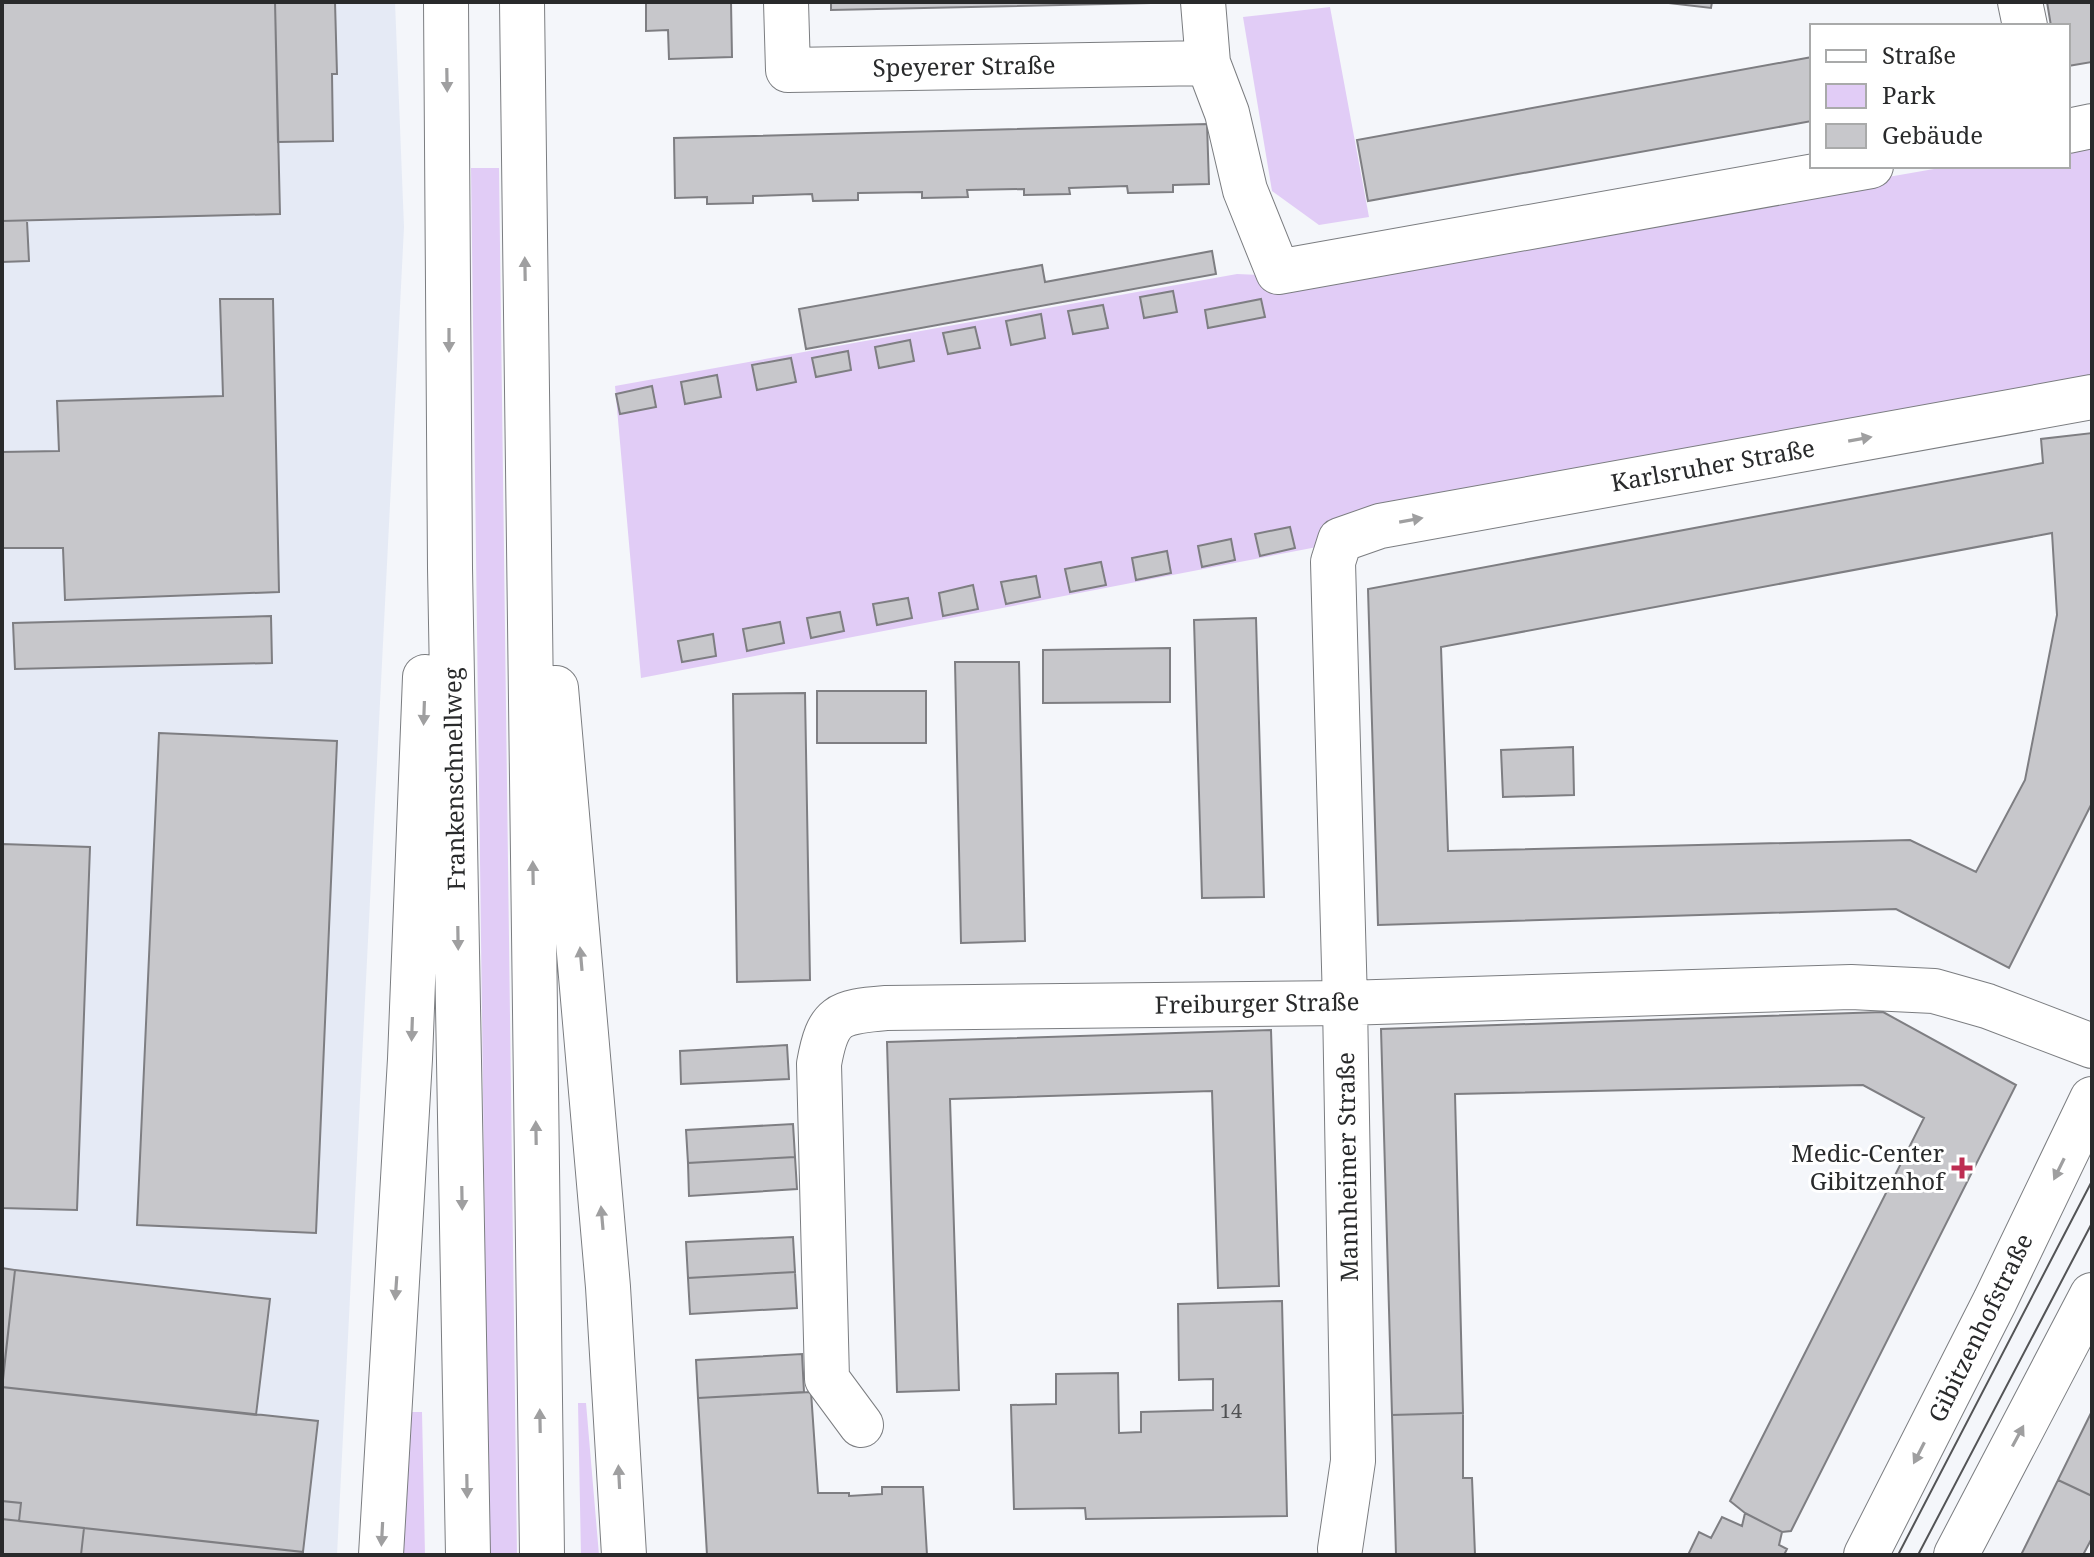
<svg xmlns="http://www.w3.org/2000/svg" width="2094" height="1557" font-family="'Noto Serif',serif">
	<rect width="100%" height="100%" fill="#f4f6fa"/>
	<path fill="#e5eaf5" d="M 2,2 L 395,2 L 404,227 L 337,1555 L 2,1555 Z"/>
	<path fill="#e1ccf6" d="M 1330,7 L 1369,217 L 1319,225 L 1272,191 L 1243,17 Z
		M 2092,141 L 2092,391 L 1317,547 L 641,678 L 615,386 L 1237,274 L 1260,275 L 1292,281 L 1951,166 L 2068,166 L 2068,146 Z
		M 471,168 L 499,168 L 517,1555 L 489,1555 Z
		M 578,1403 L 586,1403 L 599,1555 L 581,1555 Z
		M 407,1412 L 422,1412 L 425,1555 L 399,1555 Z"/>
	<path fill="#c7c7cb" stroke="#7e7e82" stroke-width="2" fill-rule="evenodd" d="M 2,2 L 275,2 L 280,214 L 2,221 Z
		M 275,2 L 335,2 L 337,74 L 332,74 L 333,141 L 278,142 Z
		M 646,2 L 731,2 L 732,57 L 669,59 L 668,30 L 646,31 Z
		M 831,2 L 1150,2 L 1150,3 L 831,10 Z
		M 1660,2 L 1712,2 L 1711,8 Z
		M 2047,2 L 2092,2 L 2092,62 L 2068,66 L 2068,26 L 2051,26 Z
		M 1812,57 L 1812,121 L 1368,201 L 1357,140 Z
		M 1207,124 L 1209,184 L 1173,185 L 1173,192 L 1128,193 L 1127,186 L 1069,188 L 1070,194 L 1024,195 L 1024,189 L 967,190 L 968,197 L 922,198 L 922,192 L 858,193 L 858,200 L 813,201 L 812,194 L 753,196 L 753,203 L 707,204 L 707,197 L 675,198 L 674,138 Z
		M 2,221 L 27,221 L 29,261 L 2,262 Z
		M 1212,251 L 1216,274 L 806,349 L 799,309 L 1042,265 L 1045,282 Z
		M 1173,291 L 1177,312 L 1144,318 L 1140,297 Z
		M 220,299 L 273,299 L 279,592 L 65,600 L 63,548 L 2,548 L 2,452 L 59,451 L 57,401 L 223,396 Z
		M 1261,299 L 1265,317 L 1208,328 L 1205,310 Z
		M 1103,305 L 1108,328 L 1073,334 L 1068,311 Z
		M 1041,314 L 1045,338 L 1011,345 L 1006,321 Z
		M 975,327 L 980,348 L 948,354 L 943,333 Z
		M 910,340 L 914,361 L 879,368 L 875,347 Z
		M 848,351 L 851,370 L 816,377 L 812,358 Z
		M 791,358 L 796,382 L 757,390 L 752,365 Z
		M 717,375 L 721,397 L 685,404 L 681,382 Z
		M 652,386 L 656,407 L 620,414 L 616,394 Z
		M 2092,433 L 2092,803 L 2009,968 L 1896,909 L 1378,925 L 1368,589 L 2043,463 L 2041,439 ZM 2052,533 L 2057,615 L 2025,780 L 1976,872 L 1910,840 L 1448,851 L 1441,647 Z
		M 1290,527 L 1295,548 L 1260,556 L 1255,534 Z
		M 1231,539 L 1235,560 L 1202,567 L 1198,546 Z
		M 1167,551 L 1171,573 L 1136,580 L 1132,558 Z
		M 1101,562 L 1106,585 L 1070,592 L 1065,569 Z
		M 1036,576 L 1040,597 L 1006,604 L 1001,582 Z
		M 973,585 L 978,609 L 943,616 L 939,593 Z
		M 908,598 L 912,618 L 877,625 L 873,604 Z
		M 840,612 L 844,631 L 811,638 L 807,618 Z
		M 271,616 L 272,663 L 15,669 L 13,623 Z
		M 1256,618 L 1264,897 L 1202,898 L 1194,620 Z
		M 780,622 L 784,643 L 747,651 L 743,629 Z
		M 713,634 L 716,656 L 682,662 L 678,641 Z
		M 1170,648 L 1170,702 L 1043,703 L 1043,650 Z
		M 955,662 L 1019,662 L 1025,941 L 961,943 Z
		M 817,691 L 926,691 L 926,743 L 817,743 Z
		M 805,693 L 810,980 L 737,982 L 733,694 Z
		M 159,733 L 337,741 L 316,1233 L 137,1225 Z
		M 1573,747 L 1574,795 L 1503,797 L 1501,750 Z
		M 2,844 L 90,847 L 77,1210 L 2,1208 Z
		M 1883,1012 L 2016,1085 L 1791,1531 L 1782,1532 L 1745,1513 L 1730,1501 L 1924,1118 L 1863,1085 L 1455,1094 L 1463,1413 L 1392,1415 L 1381,1029 Z
		M 1271,1030 L 1279,1286 L 1218,1288 L 1212,1091 L 950,1099 L 959,1390 L 897,1392 L 887,1042 Z
		M 787,1045 L 789,1079 L 681,1084 L 680,1051 Z
		M 793,1124 L 795,1157 L 688,1163 L 686,1130 Z
		M 795,1157 L 797,1189 L 689,1196 L 688,1163 Z
		M 793,1237 L 795,1272 L 688,1278 L 686,1242 Z
		M 2,1268 L 15,1270 L 2,1389 Z
		M 15,1270 L 270,1299 L 256,1415 L 2,1387 Z
		M 795,1272 L 797,1308 L 690,1314 L 688,1278 Z
		M 1282,1301 L 1287,1516 L 1086,1519 L 1085,1508 L 1014,1509 L 1011,1405 L 1056,1404 L 1056,1374 L 1118,1373 L 1119,1433 L 1141,1432 L 1141,1412 L 1213,1410 L 1213,1379 L 1179,1380 L 1178,1304 Z
		M 802,1354 L 804,1392 L 698,1398 L 696,1360 Z
		M 2,1387 L 318,1421 L 303,1552 L 19,1521 L 21,1503 L 2,1501 Z
		M 811,1392 L 818,1493 L 849,1493 L 849,1496 L 882,1494 L 882,1487 L 923,1487 L 927,1555 L 707,1555 L 698,1398 Z
		M 2092,1411 L 2092,1496 L 2058,1480 Z
		M 1463,1413 L 1463,1478 L 1472,1478 L 1475,1555 L 1396,1555 L 1392,1415 Z
		M 2058,1480 L 2092,1496 L 2092,1538 L 2083,1555 L 2021,1555 Z
		M 2,1501 L 21,1503 L 19,1521 L 2,1519 Z
		M 1745,1513 L 1782,1532 L 1779,1545 L 1787,1549 L 1784,1555 L 1688,1555 L 1699,1532 L 1711,1538 L 1722,1517 L 1742,1526 Z
		M 2,1519 L 84,1528 L 81,1555 L 2,1555 Z
		M 84,1528 L 303,1552 L 303,1555 L 81,1555 Z"/>
	<g fill="none" stroke-linecap="round" stroke-linejoin="round">
		<g stroke="#7b7d80" stroke-width="46">
			<path id="minor" d="M 786,2 L 788,70 L 1208,63
				M 1203,2 L 1208,63 L 1227,113 L 1245,190 L 1278,272 L 1871,166
				M 2020,2 L 2025,26
				M 2068,131 L 2092,126
				M 861,1425 L 827,1379 L 819,1064 C 828,1014 838,1012 886,1008 L 1345,1003 L 1851,987 L 1934,991 L 1987,1006 L 2092,1046
				M 1340,1549 L 1353,1461 L 1345,1003 L 1333,562 L 1340,540 L 1380,526 L 2092,397"/>
		</g>
		<g stroke="#7b7d80" stroke-width="46">
			<path id="major" d="M 1866,1555 L 1995,1301 L 2092,1099
				M 1956,1555 L 2092,1295"/>
		</g>
		<g stroke="#7b7d80" stroke-width="46">
			<path id="highway" d="M 446,2 L 450,568 L 468,1555
				M 522,2 L 542,1555
				M 556,688 L 608,1287 L 624,1555
				M 381,1555 L 410,1059 L 425,677"/>
		</g>
		<use href="#minor" stroke="#fff" stroke-width="44"/>
		<use href="#major" stroke="#fff" stroke-width="44"/>
		<use href="#highway" stroke="#fff" stroke-width="44"/>
		<path stroke="#535456" stroke-width="2" d="M 1898,1555 L 2092,1181
			M 1918,1555 L 2092,1223"/>
	</g>
	<defs><path id="oneway-solid" d="M-6-.8H1V-3.2L6.5 0L1 3.2V.8H-6Z" transform="scale(2)"/></defs>
	<g fill="#9f9fa0">
		<use href="#oneway-solid" transform="translate(447 80) rotate(89)"/>
		<use href="#oneway-solid" transform="translate(525 269) rotate(-91)"/>
		<use href="#oneway-solid" transform="translate(449 340) rotate(90)"/>
		<use href="#oneway-solid" transform="translate(1860 439) rotate(-10)"/>
		<use href="#oneway-solid" transform="translate(1411 520) rotate(-10)"/>
		<use href="#oneway-solid" transform="translate(424 713) rotate(92)"/>
		<use href="#oneway-solid" transform="translate(533 873) rotate(-91)"/>
		<use href="#oneway-solid" transform="translate(458 938) rotate(89)"/>
		<use href="#oneway-solid" transform="translate(581 959) rotate(-95)"/>
		<use href="#oneway-solid" transform="translate(412 1029) rotate(92)"/>
		<use href="#oneway-solid" transform="translate(536 1133) rotate(-91)"/>
		<use href="#oneway-solid" transform="translate(2059 1169) rotate(116)"/>
		<use href="#oneway-solid" transform="translate(462 1198) rotate(89)"/>
		<use href="#oneway-solid" transform="translate(602 1218) rotate(-95)"/>
		<use href="#oneway-solid" transform="translate(396 1288) rotate(94)"/>
		<use href="#oneway-solid" transform="translate(540 1421) rotate(-91)"/>
		<use href="#oneway-solid" transform="translate(2018 1436) rotate(-62)"/>
		<use href="#oneway-solid" transform="translate(1919 1453) rotate(117)"/>
		<use href="#oneway-solid" transform="translate(619 1477) rotate(-93)"/>
		<use href="#oneway-solid" transform="translate(467 1486) rotate(89)"/>
		<use href="#oneway-solid" transform="translate(382 1534) rotate(93)"/>
	</g>
	<path fill="#bd2d52" stroke="#fff" stroke-width="3" d="M1958 1156h8v8h8v8h-8v8h-8v-8h-8v-8h8z"/>
	<g text-anchor="middle" stroke-width="6" stroke-linejoin="round" paint-order="stroke">
		<g font-size="20" fill="#505153">
			<text x="1231" y="1418">14</text>
		</g>
		<g font-size="24" fill="#292a2b" stroke="#fff">
			<text transform="translate(964 67) rotate(-1)" y="8">Speyerer Straße</text>
			<text transform="translate(1713 466) rotate(-10)" y="8">Karlsruher Straße</text>
			<text transform="translate(455 779) rotate(-91)" y="8">Frankenschnellweg</text>
			<text transform="translate(1257 1004) rotate(-1)" y="8">Freiburger Straße</text>
			<text transform="translate(1348 1167) rotate(-91)" y="8">Mannheimer Straße</text>
			<text transform="translate(1981 1328) rotate(-64)" y="8">Gibitzenhofstraße</text>
		</g>
		<g font-size="24" fill="#292a2b" stroke="#fff" text-anchor="end">
			<text x="1944" y="1162">Medic-Center<tspan x="1944" dy="28">Gibitzenhof</tspan></text>
		</g>
	</g>
	<rect width="2094" height="1557" fill="none" stroke="#292a2b" stroke-width="8"/>
	<rect x="1810" y="24" width="260" height="144" fill="#ffffff" stroke="#a9aaaa" stroke-width="2"/>
	<rect x="1826" y="50" width="40" height="12" fill="#ffffff" stroke="#a9aaaa" stroke-width="2"/>
	<text x="1882" y="64" font-size="24" fill="#292a2b">Straße</text>
	<rect x="1826" y="84" width="40" height="24" fill="#e1ccf6" stroke="#a9aaaa" stroke-width="2"/>
	<text x="1882" y="104" font-size="24" fill="#292a2b">Park</text>
	<rect x="1826" y="124" width="40" height="24" fill="#c7c7cb" stroke="#a9aaaa" stroke-width="2"/>
	<text x="1882" y="144" font-size="24" fill="#292a2b">Gebäude</text>
</svg>
